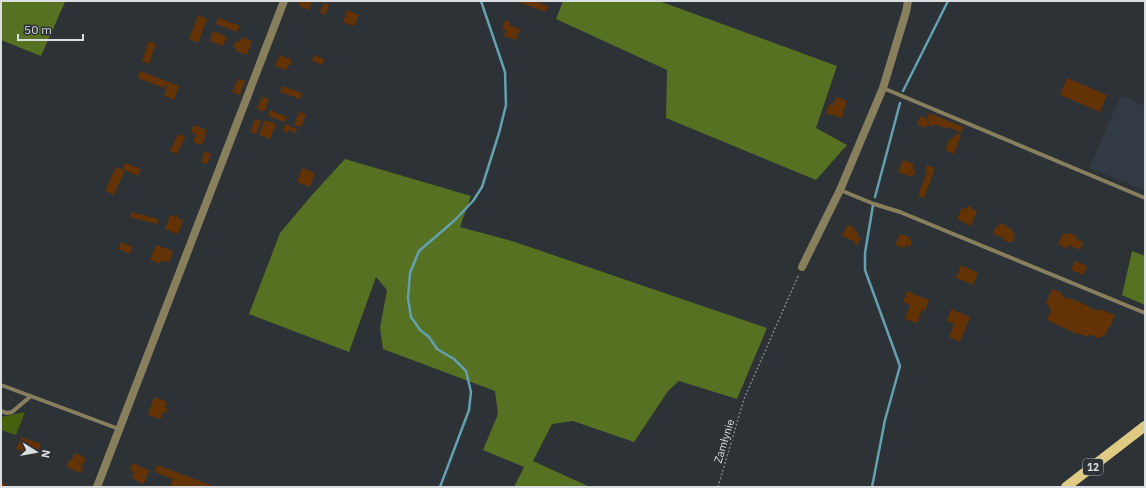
<svg xmlns="http://www.w3.org/2000/svg" width="1146" height="488" font-family="'IBM Plex Sans',sans-serif">
	<rect width="100%" height="100%" fill="#2d3237"/>
	<path fill="#323b45" d="M 1121,96 L 1145,106 L 1145,190 L 1089,168 Z"/>
	<path fill="#47600e" d="M 25,412 L 16,435 L 1,430 L 1,417 Z"/>
	<path fill="#567122" d="M 1,1 L 62,1 L 65,2 L 41,56 L 1,40 Z
		M 563,1 L 659,1 L 837,66 L 816,128 L 847,145 L 816,180 L 666,118 L 667,70 L 556,19 Z
		M 345,159 L 471,196 L 460,227 L 512,241 L 767,328 L 737,399 L 679,381 L 668,391 L 634,442 L 573,421 L 552,424 L 533,461 L 590,487 L 514,487 L 524,467 L 483,450 L 498,414 L 495,391 L 383,349 L 380,328 L 387,290 L 376,277 L 349,352 L 249,314 L 280,233 L 312,195 Z
		M 1132,251 L 1145,256 L 1145,305 L 1122,295 Z"/>
	<g fill="none" stroke-linecap="round" stroke-linejoin="round">
		<path stroke="#63a0b1" stroke-width="2.5" d="M 903,91 L 948,1
			M 875,197 L 900,103
			M 440,487 L 469,410 L 471,392 L 466,371 L 454,359 L 437,349 L 429,337 L 420,330 L 411,317 L 408,298 L 410,273 L 419,251 L 455,220 L 473,201 L 482,187 L 499,133 L 506,105 L 505,72 L 481,1
			M 872,487 L 885,420 L 900,366 L 865,270 L 865,253 L 873,205"/>
	</g>
	<path fill="#633306" d="M 295,1 L 312,1 L 309,10 L 299,6 L 300,3 Z
		M 518,1 L 535,1 L 548,6 L 546,12 L 517,2 Z
		M 324,3 L 329,5 L 325,15 L 320,13 Z
		M 347,10 L 359,15 L 354,26 L 343,22 Z
		M 198,15 L 207,19 L 198,43 L 189,39 Z
		M 218,18 L 240,26 L 237,32 L 216,24 Z
		M 505,20 L 510,22 L 509,25 L 520,29 L 516,40 L 504,36 L 506,30 L 502,28 Z
		M 213,31 L 227,37 L 223,46 L 210,41 Z
		M 241,37 L 252,41 L 247,55 L 236,51 L 237,49 L 233,47 L 236,41 L 240,42 Z
		M 149,41 L 156,44 L 149,64 L 142,61 Z
		M 280,55 L 292,60 L 290,66 L 288,65 L 286,70 L 275,66 Z
		M 314,55 L 324,59 L 322,65 L 312,61 Z
		M 140,71 L 179,86 L 174,100 L 164,96 L 167,86 L 165,85 L 164,88 L 138,78 Z
		M 1067,78 L 1107,95 L 1100,112 L 1060,95 Z
		M 238,79 L 245,81 L 240,95 L 232,92 Z
		M 282,86 L 302,93 L 300,99 L 280,92 Z
		M 262,97 L 269,99 L 264,112 L 257,109 Z
		M 836,97 L 847,101 L 843,112 L 844,113 L 842,118 L 826,113 L 829,104 L 833,105 Z
		M 270,110 L 287,117 L 285,122 L 268,116 Z
		M 299,112 L 306,114 L 301,127 L 294,125 Z
		M 929,113 L 963,127 L 961,133 L 948,127 L 948,129 L 935,124 L 934,127 L 928,125 L 929,122 L 926,121 Z
		M 920,116 L 926,118 L 925,121 L 928,122 L 926,128 L 917,125 Z
		M 255,119 L 261,121 L 256,134 L 250,132 Z
		M 265,120 L 276,124 L 270,139 L 259,135 Z
		M 285,124 L 297,129 L 295,133 L 288,130 L 287,133 L 283,131 Z
		M 193,125 L 207,130 L 202,145 L 193,142 L 196,134 L 191,132 Z
		M 956,133 L 961,135 L 954,154 L 945,150 L 950,138 L 953,139 Z
		M 178,134 L 185,137 L 177,154 L 170,151 Z
		M 205,151 L 211,154 L 207,164 L 201,162 Z
		M 903,160 L 914,164 L 912,169 L 916,170 L 913,177 L 898,172 Z
		M 125,163 L 141,169 L 138,176 L 125,170 L 114,195 L 105,191 L 116,167 L 123,170 Z
		M 927,165 L 935,168 L 924,198 L 918,196 L 927,171 L 925,170 Z
		M 302,168 L 315,173 L 310,187 L 297,182 Z
		M 969,206 L 971,207 L 972,209 L 977,211 L 971,226 L 957,219 L 962,208 L 966,209 L 967,207 Z
		M 131,212 L 158,219 L 157,224 L 130,217 Z
		M 170,215 L 175,217 L 176,215 L 178,216 L 177,218 L 183,220 L 178,234 L 165,229 Z
		M 1000,223 L 1007,226 L 1006,227 L 1012,229 L 1011,231 L 1015,233 L 1012,243 L 1003,240 L 1004,238 L 993,234 L 996,226 L 998,227 Z
		M 847,225 L 855,228 L 854,231 L 858,232 L 857,236 L 861,238 L 857,245 L 853,243 L 854,241 L 842,236 Z
		M 1063,233 L 1066,235 L 1068,233 L 1077,236 L 1076,239 L 1083,242 L 1080,250 L 1068,245 L 1067,249 L 1058,244 Z
		M 900,234 L 909,237 L 909,239 L 912,241 L 910,247 L 906,245 L 905,248 L 895,245 Z
		M 121,242 L 133,247 L 130,254 L 118,249 Z
		M 156,245 L 173,251 L 169,263 L 161,260 L 160,264 L 150,260 Z
		M 1075,261 L 1087,266 L 1083,275 L 1071,270 Z
		M 961,265 L 978,273 L 973,285 L 956,278 Z
		M 1052,289 L 1062,293 L 1061,296 L 1069,299 L 1069,298 L 1088,306 L 1088,307 L 1098,311 L 1099,309 L 1115,315 L 1110,327 L 1109,326 L 1105,335 L 1098,338 L 1089,334 L 1088,337 L 1077,333 L 1077,334 L 1047,320 L 1051,311 L 1049,305 L 1046,304 Z
		M 907,291 L 916,295 L 929,300 L 925,311 L 922,310 L 917,323 L 905,319 L 910,305 L 903,302 Z
		M 951,309 L 970,317 L 960,342 L 949,337 L 954,324 L 947,321 Z
		M 154,397 L 167,402 L 165,408 L 168,409 L 166,413 L 163,412 L 161,419 L 148,415 Z
		M 21,437 L 41,444 L 36,456 L 16,449 Z
		M 75,453 L 86,458 L 81,467 L 83,468 L 81,473 L 66,467 L 70,459 L 72,460 Z
		M 133,463 L 138,465 L 138,466 L 149,470 L 144,484 L 137,482 L 137,480 L 132,478 L 134,472 L 130,470 Z
		M 157,465 L 216,487 L 188,487 L 184,486 L 184,487 L 170,487 L 173,479 L 155,472 Z
		M 1,482 L 5,484 L 5,487 L 1,487 Z"/>
	<g fill="none" stroke-linecap="round" stroke-linejoin="round">
		<path stroke="#7e8286" stroke-width="1.5" stroke-dasharray="2 2" stroke-linecap="butt" d="M 718,487 L 744,399 L 799,274"/>
		<path stroke="#887f5d" stroke-width="4" d="M 883,88 L 1145,198
			M 840,190 L 874,204 L 900,212 L 1145,313
			M 1,385 L 119,429
			M 1,411 L 7,413 L 12,412 L 31,396"/>
		<path stroke="#887f5d" stroke-width="8" d="M 802,267 L 840,190 L 883,88 L 906,12 L 908,1
			M 97,487 L 284,1"/>
		<path stroke="#e0cb85" stroke-width="10" d="M 1066,487 L 1145,426"/>
	</g>
	<g text-anchor="middle" stroke-width="3" stroke-linejoin="round" paint-order="stroke">
		<rect fill="#2d3237" stroke="#a7aaae" stroke-width="1" x="1083" y="459" width="20" height="16" rx="3"/>
		<g font-size="10" font-weight="bold" fill="#dbdee1">
			<text x="1093" y="471">12</text>
		</g>
		<g font-size="11" fill="#dbdee1" stroke="#2d3237">
			<text transform="translate(724 441) rotate(-73)" y="4">Zamłynie</text>
		</g>
	</g>
	<rect width="1146" height="488" fill="none" stroke="#dbdee1" stroke-width="4"/>
	<g transform="translate(36 452) rotate(101)" stroke="#2d3237" stroke-width="3" paint-order="stroke">
	<path d="M0-3L7 15L0 10L-7 15Z" fill="#dbdee1"/>
	<text y="-6" font-size="11" font-weight="bold" text-anchor="middle" fill="#dbdee1">N</text>
	</g>
	<path d="M18 34v6h65v-6" fill="none" stroke="#dbdee1" stroke-width="2"/>
	<text x="24" y="34" font-size="12" fill="#dbdee1" stroke="#2d3237" stroke-width="3" paint-order="stroke">50 m</text>
</svg>
